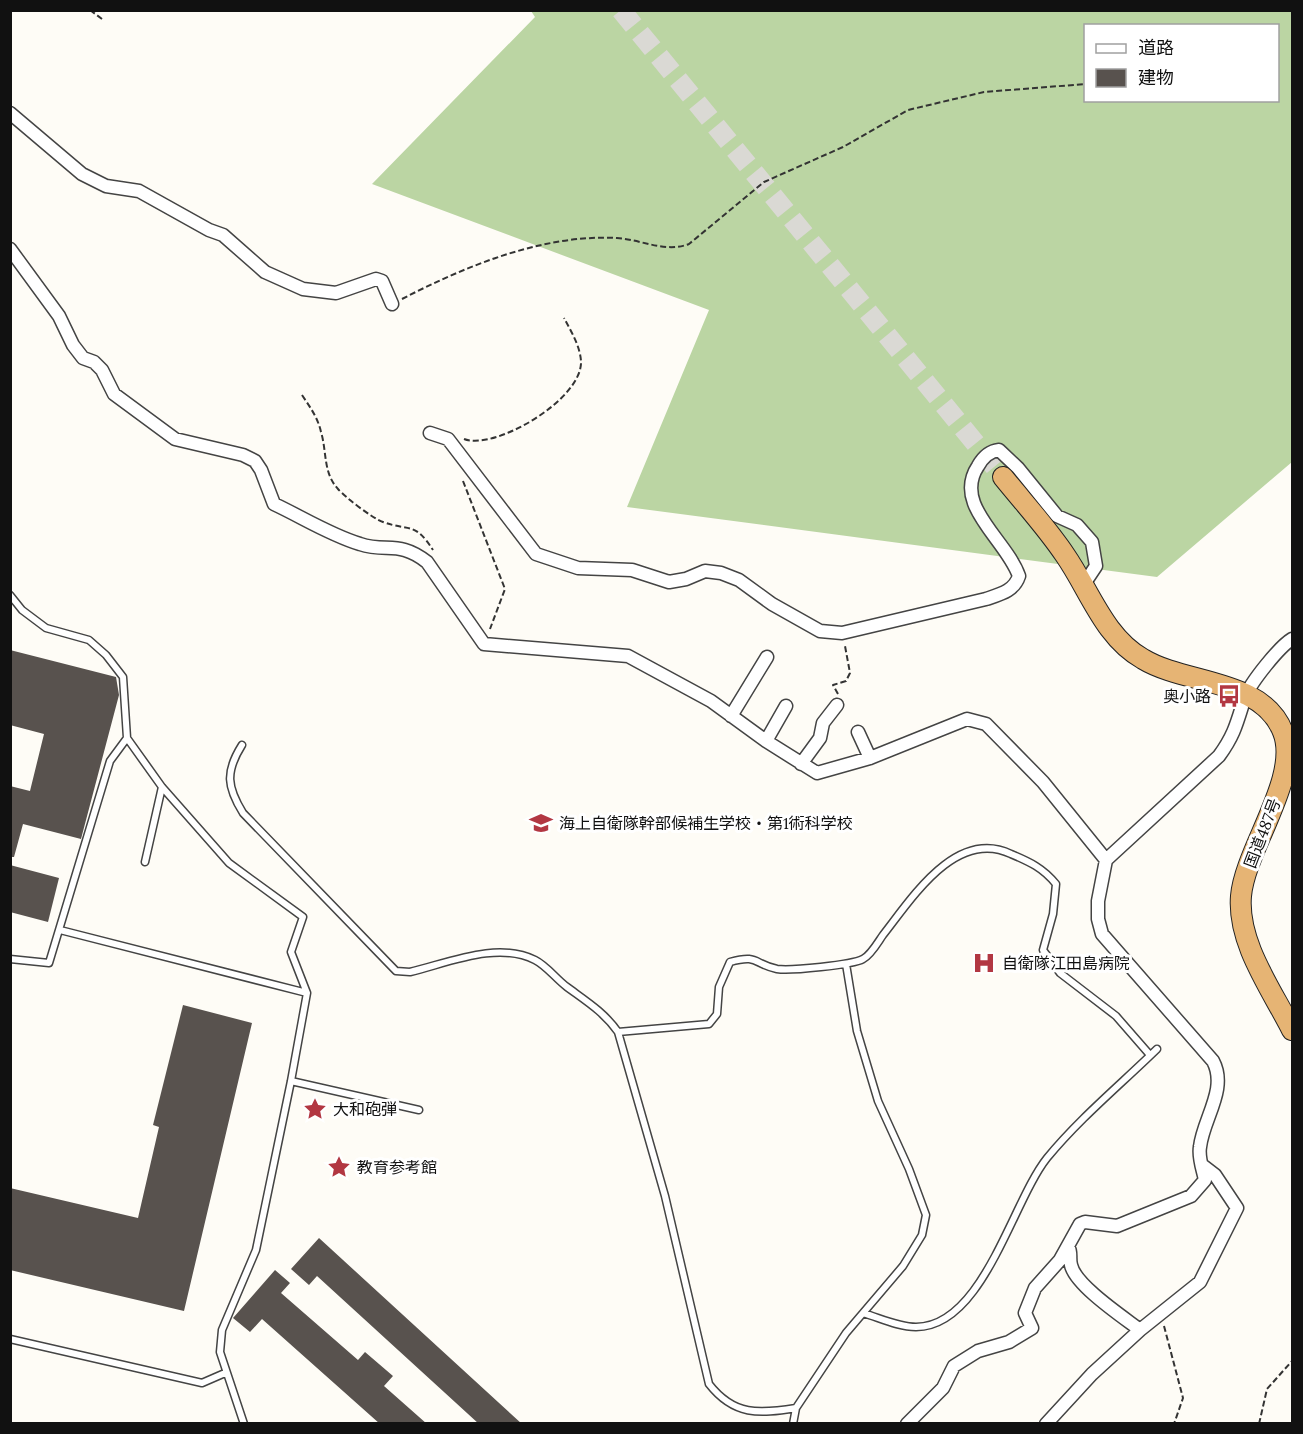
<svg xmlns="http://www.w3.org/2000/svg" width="1303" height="1434" font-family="Lora,'Noto Sans JP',serif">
	<rect width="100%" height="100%" fill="#fefcf6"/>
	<path fill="#bbd5a3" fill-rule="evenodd" d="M 531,11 L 1292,11 L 1292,462 L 1157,577 L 627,507 L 709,310 L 372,184 L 535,17 ZM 1086,26 L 1278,26 L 1278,100 L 1086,100 Z"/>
	<path fill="#58524e" d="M 10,650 L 116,677 L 119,695 L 81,839 L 23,824 L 14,857 L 10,857 L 10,786 L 30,791 L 44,734 L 10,725 Z
		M 10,865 L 59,878 L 48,922 L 10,912 Z
		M 183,1005 L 252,1023 L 184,1311 L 10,1270 L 10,1188 L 138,1218 L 159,1127 L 153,1125 Z
		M 319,1238 L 522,1424 L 479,1424 L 317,1276 L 309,1285 L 291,1269 Z
		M 275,1270 L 290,1283 L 281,1293 L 358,1360 L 365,1352 L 393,1376 L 384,1386 L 427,1424 L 380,1424 L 262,1319 L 250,1332 L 233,1318 Z"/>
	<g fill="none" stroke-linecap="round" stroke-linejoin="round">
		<path stroke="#dad9d4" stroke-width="20" stroke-dasharray="20 10" stroke-linecap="butt" d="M 621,10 L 1003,477"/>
		<g stroke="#444" stroke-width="9">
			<path id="service" d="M 10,595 L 22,610 L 46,628 L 89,640 L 106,655 L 123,677 L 127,738 L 162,787 L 229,863 L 303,917 L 291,952 L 307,993 L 291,1081 L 256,1250 L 222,1330 L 220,1352 L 244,1424
				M 242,745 C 225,772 227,787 243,813 L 396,971 L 410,972 C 448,963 497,941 535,960 C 547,966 556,979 567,987 C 586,1001 604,1012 618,1032 L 665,1196 L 709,1384 C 734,1416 759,1414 796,1408
				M 145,862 L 162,787
				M 60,930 L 307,993
				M 10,959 L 49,963 L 110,761 L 127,738
				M 618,1032 L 709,1024 L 717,1014 L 719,987 L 730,962 C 759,954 753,964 777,969 C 790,971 852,965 863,959 C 871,955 878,942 883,935 C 912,898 956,828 1011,854 C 1030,862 1043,868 1056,884 L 1053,914 L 1043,950 L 1060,973 L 1116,1016 L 1150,1055
				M 291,1081 L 419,1110
				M 863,1313 C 880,1318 898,1327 916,1327 C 983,1327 1012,1202 1047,1158 C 1080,1118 1120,1085 1157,1049
				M 10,1339 L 202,1383 L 225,1373
				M 793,1424 L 796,1408 L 846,1333 L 903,1266 L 922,1235 L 926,1215 L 909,1169 L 878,1101 L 857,1031 L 846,964"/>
		</g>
		<g stroke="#444" stroke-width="15">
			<path id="minor" d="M 10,113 L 82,174 L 106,186 L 139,191 L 209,230 L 223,235 L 265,272 L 303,289 L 336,293 L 376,279 L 382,281 L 392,304
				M 10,249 L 59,316 L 73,345 L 83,358 L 94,362 L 102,370 L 114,394 L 175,439 L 243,455 L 255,461 L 261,470 L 274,504 C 302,517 330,535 360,544 C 387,553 399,540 427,562 L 484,644 L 628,656 L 711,701 L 766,741 L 817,773 L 870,758 L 967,719 L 986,724 L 1043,782 L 1106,860
				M 430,433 L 448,439 L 536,554 L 578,568 L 632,570 L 669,582 L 686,579 L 705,571 L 721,573 L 739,580 L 772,604 L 820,631 L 842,633 L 986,599 C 1001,594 1014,591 1019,576 C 1006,539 952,505 978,466 C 983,457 990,451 999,450 L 1018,468 L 1057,516 L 1077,525 L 1092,542 L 1096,566 L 1084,584
				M 731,716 L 767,657
				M 858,732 L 870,758
				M 766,741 L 786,706
				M 801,764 L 820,738 L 823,723 L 837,705
				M 1068,1246 C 1072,1253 1069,1258 1071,1265 C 1075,1285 1123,1317 1140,1330
				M 907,1424 L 943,1388 L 954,1366 L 978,1351 L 1009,1342 L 1032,1328 L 1025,1313 L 1035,1288 L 1060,1260 L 1080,1224 L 1085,1222 L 1117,1226 L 1191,1196 L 1205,1180 C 1203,1170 1198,1157 1200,1147 C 1203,1119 1228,1089 1213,1061 L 1102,934 L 1098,919 L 1098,901 L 1106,860 L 1219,756 C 1235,734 1237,722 1245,697 C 1251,682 1279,647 1292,639
				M 1046,1424 L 1092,1374 L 1140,1330 L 1200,1282 L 1237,1208 L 1215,1175 L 1202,1165"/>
		</g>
		<g stroke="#222" stroke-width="22">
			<path id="trunk" d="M 1003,477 C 1024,503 1047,528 1065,555 C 1090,591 1104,637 1143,659 C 1186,685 1262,678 1283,732 C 1301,777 1245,849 1241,896 C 1237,943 1272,990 1292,1030"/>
		</g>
		<path stroke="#333" stroke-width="2" stroke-dasharray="6 3" stroke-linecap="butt" d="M 90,10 L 102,19
			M 402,299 C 466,266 543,234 617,238 C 643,240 665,253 689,244 L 764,182 L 843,147 L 908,110 L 984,92 L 1086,84
			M 302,395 C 310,407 318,418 321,432 C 327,452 323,473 338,489 C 346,498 372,518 383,522 C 411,532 414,521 433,550
			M 464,439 C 495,451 583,399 581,361 C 580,346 571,331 564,318
			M 463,481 L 505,589 L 490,629
			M 838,694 L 833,685 L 846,681 L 850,673 L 845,646
			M 1164,1326 L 1183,1398 L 1174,1424
			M 1259,1424 L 1267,1389 L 1292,1361"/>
		<use href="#service" stroke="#fff" stroke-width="6"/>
		<use href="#minor" stroke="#fff" stroke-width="12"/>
		<use href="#trunk" stroke="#e6b474" stroke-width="20"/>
	</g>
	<defs>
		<g id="bus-bare" transform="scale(1.8)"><path d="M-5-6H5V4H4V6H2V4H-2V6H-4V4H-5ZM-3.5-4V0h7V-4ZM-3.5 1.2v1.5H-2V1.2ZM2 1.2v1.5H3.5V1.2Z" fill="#b23742" stroke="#fff" stroke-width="2.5" paint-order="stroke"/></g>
		<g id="university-bare" transform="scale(1.8)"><path d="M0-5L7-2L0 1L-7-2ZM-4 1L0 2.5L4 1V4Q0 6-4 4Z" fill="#b23742" stroke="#fff" stroke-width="2.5" paint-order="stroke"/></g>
		<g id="hospital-bare" transform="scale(1.8)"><path d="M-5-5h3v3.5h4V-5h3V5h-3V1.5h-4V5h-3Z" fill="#b23742" stroke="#fff" stroke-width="2.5" paint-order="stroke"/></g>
		<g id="sight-bare" transform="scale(1.8)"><path d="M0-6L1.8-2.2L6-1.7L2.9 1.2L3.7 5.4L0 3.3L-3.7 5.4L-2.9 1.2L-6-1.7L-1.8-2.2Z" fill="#b23742" stroke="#fff" stroke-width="2.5" paint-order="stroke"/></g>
	</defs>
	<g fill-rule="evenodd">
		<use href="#bus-bare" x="1229" y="696"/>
		<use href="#university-bare" x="541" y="823"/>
		<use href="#hospital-bare" x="984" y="963"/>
		<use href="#sight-bare" x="315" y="1109"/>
		<use href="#sight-bare" x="339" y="1167"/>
	</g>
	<g text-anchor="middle" stroke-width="6" stroke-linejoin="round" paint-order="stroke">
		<g font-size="16" fill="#111" stroke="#fff" text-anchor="start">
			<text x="1211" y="702" text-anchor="end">奥小路</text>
			<text x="559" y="829">海上自衛隊幹部候補生学校・第1術科学校</text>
			<text x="1002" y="969">自衛隊江田島病院</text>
			<text x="333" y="1115">大和砲弾</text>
			<text x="357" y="1173">教育参考館</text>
		</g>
		<g font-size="16" fill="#111" stroke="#fff">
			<text transform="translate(1262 833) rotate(-69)" y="6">国道487号</text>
		</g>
	</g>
	<rect width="1303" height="1434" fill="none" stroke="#111111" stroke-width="24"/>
	<rect x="1084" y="24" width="195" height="78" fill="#ffffff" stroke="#a0a0a0" stroke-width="1.5"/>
	<rect x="1096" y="44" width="30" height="9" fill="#ffffff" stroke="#a0a0a0" stroke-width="1.5"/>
	<text x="1138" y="54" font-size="18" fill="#111111">道路</text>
	<rect x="1096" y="69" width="30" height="18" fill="#58524e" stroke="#a0a0a0" stroke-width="1.5"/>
	<text x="1138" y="84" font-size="18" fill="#111111">建物</text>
</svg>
